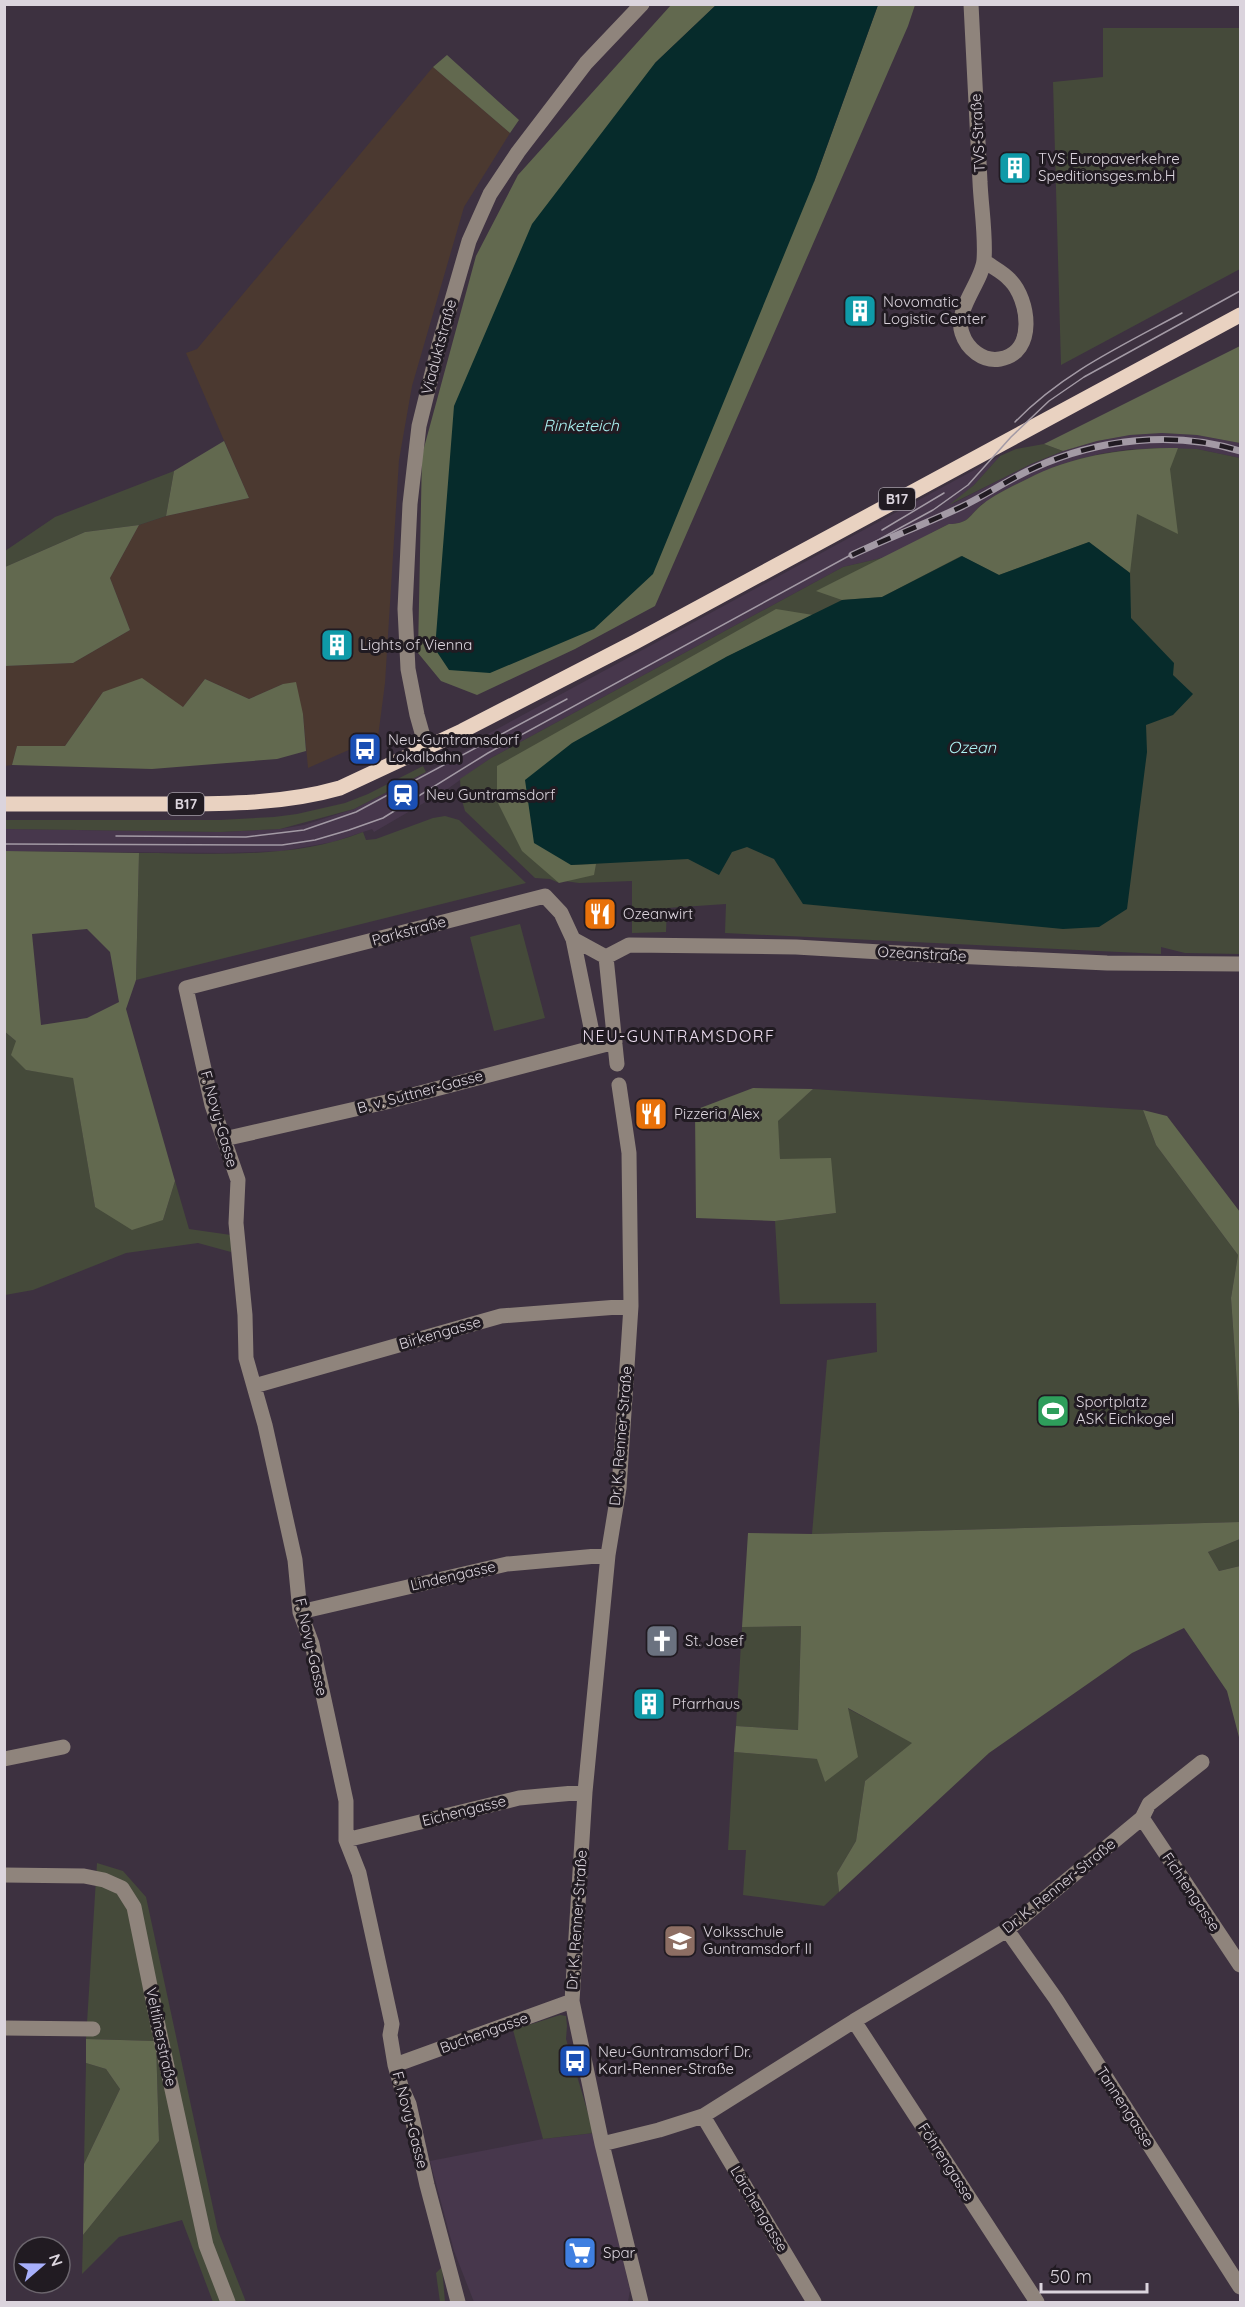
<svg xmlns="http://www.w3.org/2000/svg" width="1245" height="2307" font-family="Quicksand,sans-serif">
	<rect width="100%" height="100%" fill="#3d3140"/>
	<path fill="#47374c" d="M 1162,433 L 1197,435 L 1240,443 L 1240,458 L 1197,449 L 1131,449 L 1099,454 L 1036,475 L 982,504 L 969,519 L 959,524 L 949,524 L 886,557 L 843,567 L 491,758 L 446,790 L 374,832 L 372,829 L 333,842 L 282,851 L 223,853 L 5,851 L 5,829 L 220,832 L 280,829 L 304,825 L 354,809 L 449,760 L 474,746 L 473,742 L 1000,456 L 974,485 L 952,504 L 1031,464 L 1063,451 L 1097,441 L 1130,435 Z
		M 594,2133 L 630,2290 L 628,2302 L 474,2302 L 454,2251 L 430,2161 L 543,2139 Z"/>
	<path fill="#4b3930" d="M 433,67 L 510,133 L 464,207 L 412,386 L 399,460 L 385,683 L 378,737 L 308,768 L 303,714 L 283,684 L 249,699 L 205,679 L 183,707 L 103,692 L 65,746 L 17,746 L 12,765 L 5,766 L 4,666 L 73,663 L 130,630 L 110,578 L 139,525 L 166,516 L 249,498 L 186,353 L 197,349 Z"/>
	<path fill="#454a3a" d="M 1103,28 L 1240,28 L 1240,269 L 1061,365 L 1053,82 L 1103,77 Z
		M 1044,444 L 1063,451 L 1031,464 L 949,505 L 974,485 L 1000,456 L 1016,449 Z
		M 1162,448 L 1197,449 L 1240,458 L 1240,954 L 1185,953 L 1161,947 L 1161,954 L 725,933 L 726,904 L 667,908 L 666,932 L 632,933 L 632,881 L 579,883 L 557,880 L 559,883 L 550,879 L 535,878 L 465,811 L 461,797 L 460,779 L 491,758 L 843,567 L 886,557 L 949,524 C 970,524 969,514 983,504 C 998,492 1019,483 1036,475 C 1076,456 1118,449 1162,448 Z
		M 174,471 L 166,516 L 139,525 L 85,532 L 5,567 L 5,551 L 55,517 Z
		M 423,766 L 426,772 L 354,809 L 280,829 L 220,832 L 5,829 L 5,820 L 220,820 L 274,817 L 297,814 L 345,803 L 368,794 Z
		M 445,816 L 459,820 L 526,883 L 136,980 L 139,853 C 213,853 293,860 363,832 L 366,840 L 376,839 L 433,818 Z
		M 520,924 L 545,1018 L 494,1031 L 470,937 Z
		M 4,1031 L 16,1041 L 26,1070 L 73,1077 L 95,1207 L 163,1220 L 175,1181 L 189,1229 L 231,1235 L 231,1252 L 198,1243 L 126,1253 L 33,1290 L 5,1295 Z
		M 813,1089 L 1143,1110 L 1156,1145 L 1238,1255 L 1231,1298 L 1240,1427 L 1240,1522 L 812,1534 L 827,1360 L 877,1352 L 876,1303 L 780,1304 L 775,1221 L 836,1213 L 780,1159 L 777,1121 Z
		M 1240,1539 L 1240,1566 L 1219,1571 L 1208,1552 Z
		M 801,1626 L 798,1730 L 736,1726 L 742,1627 Z
		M 847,1708 L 913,1743 L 865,1781 L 856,1841 L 837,1873 L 839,1892 L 824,1906 L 743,1895 L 746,1850 L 728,1850 L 734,1752 L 818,1759 L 825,1782 Z
		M 97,1863 L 123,1871 L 146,1897 L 218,2231 L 246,2302 L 213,2302 L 182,2220 L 119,2237 L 82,2274 L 83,2235 L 159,2141 L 156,2041 L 86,2039 Z
		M 560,2015 L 566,2016 L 567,2026 L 566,2039 L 594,2133 L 543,2139 L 513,2030 Z
		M 86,2063 L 106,2069 L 120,2089 L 84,2164 Z
		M 442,2267 L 445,2302 L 440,2302 L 436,2273 Z"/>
	<path fill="#62694f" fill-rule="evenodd" d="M 671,5 L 716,5 L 655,63 L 814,182 L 878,5 L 915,5 L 908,26 L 655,606 L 575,649 L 477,695 L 441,681 L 418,653 L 422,455 L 476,256 L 518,175 Z
		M 447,55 L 519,120 L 510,133 L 433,67 Z
		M 1240,346 L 1240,443 L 1197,435 L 1162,433 L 1130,435 L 1097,441 L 1063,451 L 1044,444 Z
		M 224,441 L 249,498 L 166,516 L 174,471 Z
		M 1178,448 L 1170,469 L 1178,534 L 1137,514 L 1130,573 L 1089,542 L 999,575 L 961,556 L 882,597 L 842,600 L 816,591 L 949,524 C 970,524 969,515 983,504 C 997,493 1018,484 1035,475 C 1080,454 1129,448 1178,448 Z
		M 139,525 L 110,578 L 130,630 L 73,663 L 5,666 L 5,567 L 85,532 Z
		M 776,609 L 813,615 L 726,657 L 571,865 L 596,864 L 594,875 L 559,883 L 522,851 L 497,801 L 497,766 Z
		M 142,678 L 183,707 L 205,679 L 249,699 L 283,684 L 296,682 L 303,714 L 306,751 L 277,759 L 152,769 L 12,765 L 17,746 L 65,746 L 103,692 Z
		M 5,851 L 139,853 L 136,980 L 126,1009 L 175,1181 L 163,1220 L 132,1230 L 95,1207 L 73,1078 L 26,1070 L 11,1055 L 16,1041 L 4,1031 ZM 87,929 L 110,952 L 119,1002 L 87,1018 L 41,1025 L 32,934 Z
		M 753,1088 L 813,1089 L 778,1121 L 780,1159 L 831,1158 L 836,1213 L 775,1221 L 696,1218 L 695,1110 Z
		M 1143,1110 L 1167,1116 L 1240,1212 L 1240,1427 L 1231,1298 L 1238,1255 L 1156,1145 Z
		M 1240,1522 L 1240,1539 L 1208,1552 L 1219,1571 L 1240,1566 L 1240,1741 L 1227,1691 L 1184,1628 L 1132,1653 L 989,1753 L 839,1892 L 837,1873 L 856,1841 L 865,1781 L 912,1743 L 848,1708 L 858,1757 L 825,1782 L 817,1759 L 734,1752 L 736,1726 L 798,1730 L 801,1626 L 742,1627 L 748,1533 L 812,1534 Z
		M 86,2039 L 156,2041 L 159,2141 L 83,2235 L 84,2164 L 120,2089 L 106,2069 L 86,2063 Z"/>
	<path fill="#062b2b" d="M 716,5 L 878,5 L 814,182 L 653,574 L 594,629 L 490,673 L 449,670 L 435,649 L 454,406 L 532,224 L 655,63 Z
		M 1089,542 L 1130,573 L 1131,618 L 1174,663 L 1173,675 L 1193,694 L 1173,715 L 1146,725 L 1147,752 L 1127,909 L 1099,927 L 1063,929 L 803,904 L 774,859 L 747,847 L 732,852 L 719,875 L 688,859 L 571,865 L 534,843 L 525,780 L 572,743 L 726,657 L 842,600 L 882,597 L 962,556 L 999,575 Z"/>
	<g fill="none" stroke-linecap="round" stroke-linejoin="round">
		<path stroke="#8f847c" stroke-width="15" d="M 971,4 C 974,64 977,123 980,182 C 981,206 986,236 984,260 C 982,282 954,310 962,333 C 967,349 983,362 1000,359 C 1037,353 1029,299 1010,280 C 1003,272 992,267 984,261
			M 426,747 L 417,715 L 408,669 L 405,609 L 410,504 L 419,426 L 439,345 L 469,241 L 490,194 L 518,152 L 586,63 L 642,4
			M 573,939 L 595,1047
			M 606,957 L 629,945 L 796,947 L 932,955 L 1107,963 L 1240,964
			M 606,957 L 617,1064
			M 619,1085 L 629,1153 L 631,1306 L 619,1488 L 608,1555 L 585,1792 L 572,2001 L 602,2144 L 641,2302
			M 224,1139 L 386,1102 L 615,1042
			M 254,1386 L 501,1316 L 631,1306
			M 300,1612 L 507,1564 L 608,1555
			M 4,1759 L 63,1747
			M 1142,1818 L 1240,1965
			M 346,1840 L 519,1798 L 585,1792
			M 4,1875 L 84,1876 L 104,1880 L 122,1888 L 134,1907 L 159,2030 L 206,2245 L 228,2302
			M 1007,1930 L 1056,1999 L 1240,2287
			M 854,2021 L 1037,2302
			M 4,2028 L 93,2029
			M 395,2065 L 572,2001
			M 703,2116 L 814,2302
			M 602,2144 L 659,2130 L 703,2116 L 854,2021 L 1007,1930 L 1142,1818 L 1149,1804 L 1202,1762
			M 458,2302 L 427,2185 L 409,2104 L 401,2086 L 395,2065 L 390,2035 L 392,2024 L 359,1873 L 346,1840 L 346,1801 L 312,1644 L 300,1612 L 295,1560 L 265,1425 L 246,1358 L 245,1315 L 236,1223 L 238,1180 L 212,1105 L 186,988 L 545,896 L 561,913 L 573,939 L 606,957"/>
		<path stroke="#e9d2c1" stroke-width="15" d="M 4,804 C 55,804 106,804 157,804 C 218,804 281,805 340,788 L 462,731 L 635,642 L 1240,315"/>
		<path stroke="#a39aa5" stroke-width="1.5" d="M 1015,422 C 1062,373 1123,345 1182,313
			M 882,530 L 944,493
			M 116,836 L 246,837 L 304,830 L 356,812 L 567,699
			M 4,844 L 282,845 L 315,840 L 349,830 L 383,818 L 488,753 L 933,510 L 968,485 L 1011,437 L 1049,401 L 1084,377 L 1240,291"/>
		<g stroke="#a39aa5" stroke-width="7">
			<path id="rail" d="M 852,555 C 888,538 925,524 961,507 C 986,495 1009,479 1034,468 C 1097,439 1174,430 1240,451"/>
		</g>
		<use href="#rail" stroke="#211b22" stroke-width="4.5" stroke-dasharray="14" stroke-linecap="butt"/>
	</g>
	<defs>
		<g id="building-square" transform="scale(1.725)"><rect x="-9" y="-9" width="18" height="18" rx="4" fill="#0f9aa8" stroke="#211b22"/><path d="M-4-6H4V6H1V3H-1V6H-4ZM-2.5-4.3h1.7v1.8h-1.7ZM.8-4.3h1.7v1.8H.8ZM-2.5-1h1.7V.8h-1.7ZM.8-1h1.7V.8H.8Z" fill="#fff"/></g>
		<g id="bus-square" transform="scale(1.725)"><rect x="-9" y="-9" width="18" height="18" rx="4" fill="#1a4fb4" stroke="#211b22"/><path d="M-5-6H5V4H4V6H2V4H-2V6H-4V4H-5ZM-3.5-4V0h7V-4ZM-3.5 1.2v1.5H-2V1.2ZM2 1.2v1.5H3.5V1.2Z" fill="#fff"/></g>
		<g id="station-square" transform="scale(1.725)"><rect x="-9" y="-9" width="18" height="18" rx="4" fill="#1a4fb4" stroke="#211b22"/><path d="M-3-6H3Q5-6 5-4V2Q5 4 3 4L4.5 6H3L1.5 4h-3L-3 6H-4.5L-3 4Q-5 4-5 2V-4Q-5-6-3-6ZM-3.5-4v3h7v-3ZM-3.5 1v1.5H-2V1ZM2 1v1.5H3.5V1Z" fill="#fff"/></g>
		<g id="restaurant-square" transform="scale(1.725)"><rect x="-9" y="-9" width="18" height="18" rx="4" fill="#e8710a" stroke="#211b22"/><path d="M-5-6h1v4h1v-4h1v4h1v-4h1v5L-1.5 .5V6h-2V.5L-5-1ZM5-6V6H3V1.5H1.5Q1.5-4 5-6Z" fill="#fff"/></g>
		<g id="stadium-square" transform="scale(1.725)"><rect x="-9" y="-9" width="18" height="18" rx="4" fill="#2e9e5b" stroke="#211b22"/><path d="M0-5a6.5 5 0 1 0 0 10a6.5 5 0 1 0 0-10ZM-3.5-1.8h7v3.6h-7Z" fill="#fff"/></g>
		<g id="church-square" transform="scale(1.725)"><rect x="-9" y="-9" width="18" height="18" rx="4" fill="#6b7280" stroke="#211b22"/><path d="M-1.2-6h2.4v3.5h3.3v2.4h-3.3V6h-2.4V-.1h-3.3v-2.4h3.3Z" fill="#fff"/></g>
		<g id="school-square" transform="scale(1.725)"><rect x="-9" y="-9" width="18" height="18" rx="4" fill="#8d6e63" stroke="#211b22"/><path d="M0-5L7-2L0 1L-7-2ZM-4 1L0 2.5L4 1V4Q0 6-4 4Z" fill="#fff"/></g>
		<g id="supermarket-square" transform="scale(1.725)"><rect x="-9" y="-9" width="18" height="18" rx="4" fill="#3f7fe0" stroke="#211b22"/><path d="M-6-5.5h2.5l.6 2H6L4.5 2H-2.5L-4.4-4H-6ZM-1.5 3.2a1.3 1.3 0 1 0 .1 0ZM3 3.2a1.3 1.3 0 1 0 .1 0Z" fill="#fff"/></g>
	</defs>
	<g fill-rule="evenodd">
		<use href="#building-square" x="1015" y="168"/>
		<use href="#building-square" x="860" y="311"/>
		<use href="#building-square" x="337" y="645"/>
		<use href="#bus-square" x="365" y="749"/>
		<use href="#station-square" x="403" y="795"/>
		<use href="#restaurant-square" x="600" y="914"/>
		<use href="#restaurant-square" x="651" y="1114"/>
		<use href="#stadium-square" x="1053" y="1411"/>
		<use href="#church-square" x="662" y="1641"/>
		<use href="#building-square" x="649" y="1704"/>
		<use href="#school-square" x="680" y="1941"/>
		<use href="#bus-square" x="575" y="2061"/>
		<use href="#supermarket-square" x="580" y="2253"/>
	</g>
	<g text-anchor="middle" stroke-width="6" stroke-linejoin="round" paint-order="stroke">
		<g fill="#211b22" stroke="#a39ca5" stroke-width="1.5">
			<rect x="879" y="488" width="36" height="22" rx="4.5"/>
			<rect x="168" y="793" width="36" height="22" rx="4.5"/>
		</g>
		<g font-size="14" font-weight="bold" fill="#dbd4dd">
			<text x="897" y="504">B17</text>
			<text x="186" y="809">B17</text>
		</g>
		<g font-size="15" fill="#dbd4dd" stroke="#211b22">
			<text transform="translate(978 133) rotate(-93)" y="5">TVS-Straße</text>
			<text transform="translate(439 347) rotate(-75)" y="5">Viaduktstraße</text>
			<text transform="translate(409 931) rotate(-15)" y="5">Parkstraße</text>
			<text transform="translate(922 954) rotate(3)" y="5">Ozeanstraße</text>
			<text transform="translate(420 1092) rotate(-15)" y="5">B. v. Suttner-Gasse</text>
			<text transform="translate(219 1119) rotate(74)" y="5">F. Novy-Gasse</text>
			<text transform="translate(440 1333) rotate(-16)" y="5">Birkengasse</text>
			<text transform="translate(621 1436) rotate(-85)" y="5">Dr. K. Renner-Straße</text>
			<text transform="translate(453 1576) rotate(-13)" y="5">Lindengasse</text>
			<text transform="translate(311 1647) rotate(77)" y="5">F. Novy-Gasse</text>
			<text transform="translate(464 1811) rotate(-14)" y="5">Eichengasse</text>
			<text transform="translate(1059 1886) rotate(-39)" y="5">Dr. K. Renner-Straße</text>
			<text transform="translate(1191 1892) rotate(56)" y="5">Fichtengasse</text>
			<text transform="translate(577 1920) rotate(-86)" y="5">Dr. K. Renner-Straße</text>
			<text transform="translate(484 2033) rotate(-20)" y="5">Buchengasse</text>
			<text transform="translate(161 2037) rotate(78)" y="5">Veltlinerstraße</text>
			<text transform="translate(1125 2107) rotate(57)" y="5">Tannengasse</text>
			<text transform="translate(410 2120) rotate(75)" y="5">F. Novy-Gasse</text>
			<text transform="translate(946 2162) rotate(57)" y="5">Föhrengasse</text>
			<text transform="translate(759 2209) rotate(59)" y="5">Lärchengasse</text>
		</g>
		<g font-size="15" fill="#dbd4dd" stroke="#211b22" text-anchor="start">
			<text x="1038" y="164">TVS Europaverkehre<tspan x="1038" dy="17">Speditionsges.m.b.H</tspan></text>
			<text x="883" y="307">Novomatic<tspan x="883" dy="17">Logistic Center</tspan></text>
			<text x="360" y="650">Lights of Vienna</text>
			<text x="388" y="745">Neu-Guntramsdorf<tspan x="388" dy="17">Lokalbahn</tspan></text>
			<text x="426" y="800">Neu Guntramsdorf</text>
			<text x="623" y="919">Ozeanwirt</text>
			<text x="674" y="1119">Pizzeria Alex</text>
			<text x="1076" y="1407">Sportplatz<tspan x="1076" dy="17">ASK Eichkogel</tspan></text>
			<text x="685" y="1646">St. Josef</text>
			<text x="672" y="1709">Pfarrhaus</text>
			<text x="703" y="1937">Volksschule<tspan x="703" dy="17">Guntramsdorf II</tspan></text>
			<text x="598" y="2057">Neu-Guntramsdorf Dr.<tspan x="598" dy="17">Karl-Renner-Straße</tspan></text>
			<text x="603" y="2258">Spar</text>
		</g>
		<g font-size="16" font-style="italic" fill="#acf3f3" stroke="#211b22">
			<text x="581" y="431">Rinketeich</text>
			<text x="972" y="753">Ozean</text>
		</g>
		<g font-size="16" letter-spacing="1.5" fill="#ecddf0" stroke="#211b22">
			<text x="679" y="1042">NEU-GUNTRAMSDORF</text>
		</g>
	</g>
	<rect width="1245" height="2307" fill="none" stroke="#dbd4dd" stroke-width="12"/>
	<g transform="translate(42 2265) rotate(70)"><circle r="28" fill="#211b22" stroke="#6b656d" stroke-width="1.5"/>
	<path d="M0-4.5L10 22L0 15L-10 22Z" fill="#a8b0fc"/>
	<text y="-9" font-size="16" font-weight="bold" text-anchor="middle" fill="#dbd4dd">N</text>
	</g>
	<path d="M1041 2283v9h106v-9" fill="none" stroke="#dbd4dd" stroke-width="3"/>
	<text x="1050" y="2283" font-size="18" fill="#dbd4dd" stroke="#211b22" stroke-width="4.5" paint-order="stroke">50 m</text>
</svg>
